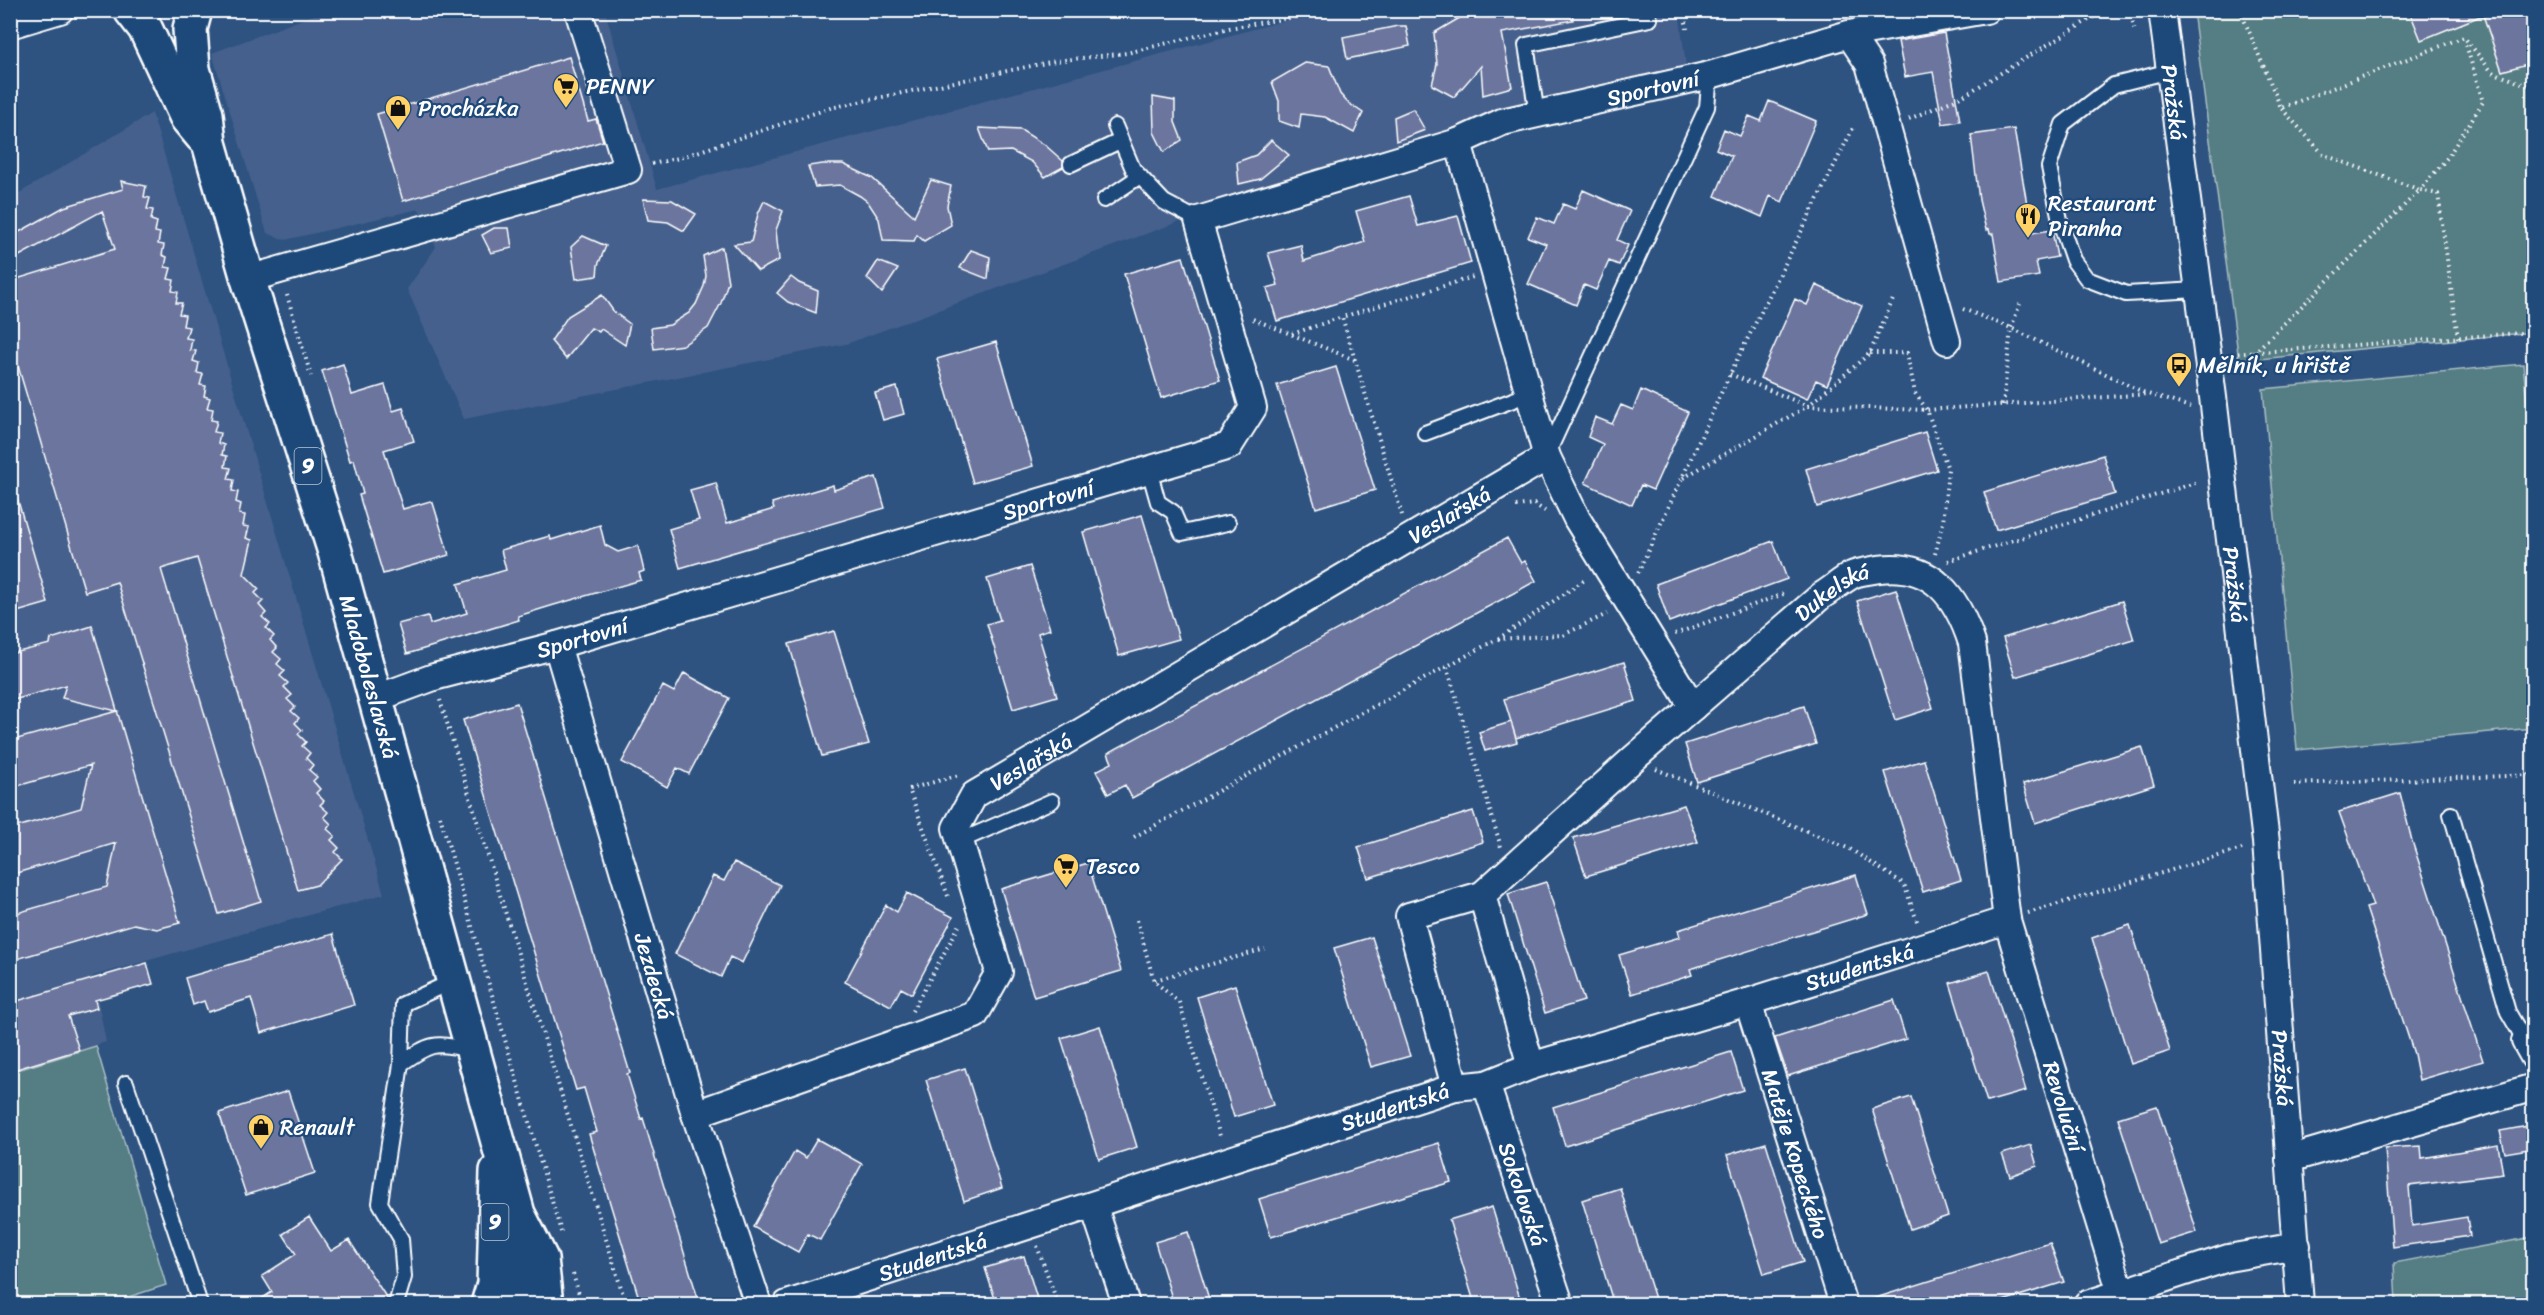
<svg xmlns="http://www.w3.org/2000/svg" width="2544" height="1315" font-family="Sriracha,sans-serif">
	<rect width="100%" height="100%" fill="#2e5381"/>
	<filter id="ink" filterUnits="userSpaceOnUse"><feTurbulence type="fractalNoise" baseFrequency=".0167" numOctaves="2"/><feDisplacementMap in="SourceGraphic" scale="12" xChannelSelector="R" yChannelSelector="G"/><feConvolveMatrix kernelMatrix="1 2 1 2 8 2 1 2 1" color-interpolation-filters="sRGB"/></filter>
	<g filter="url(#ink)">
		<path fill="#45608c" d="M 324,11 L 605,11 L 657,189 L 1321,11 L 1679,11 L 1686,66 L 1203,213 L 846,344 L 464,419 L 407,289 L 436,247 L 419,209 L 285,240 L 267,233 L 212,53 Z
			M 152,113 L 384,894 L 93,976 L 106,1042 L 11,1072 L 11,198 Z"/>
		<path fill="#557d84" stroke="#aabec2" stroke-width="1.5" d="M 2193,11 L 2533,11 L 2533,332 L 2239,361 Z
			M 2523,364 L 2534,469 L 2533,728 L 2297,750 L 2263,389 Z
			M 96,1046 L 166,1285 L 107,1304 L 11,1304 L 11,1072 Z
			M 2533,1237 L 2533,1304 L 2396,1304 L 2394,1263 Z"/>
		<path fill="#6c759e" stroke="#fff" stroke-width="1.5" d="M 1482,10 L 1572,10 L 1573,20 L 1502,33 L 1512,87 L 1483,95 L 1481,66 L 1454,97 L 1432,85 L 1437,64 L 1434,33 L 1468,13 Z
			M 2409,10 L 2534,10 L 2534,54 L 2527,57 L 2527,64 L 2502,71 L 2483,15 L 2421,40 Z
			M 1398,26 L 1406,26 L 1410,46 L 1347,59 L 1343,37 Z
			M 1944,33 L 1960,121 L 1943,124 L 1933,72 L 1905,77 L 1898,41 Z
			M 569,57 L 588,121 L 596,119 L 603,141 L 403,201 L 377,114 Z
			M 1305,63 L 1329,66 L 1340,94 L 1347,102 L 1363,113 L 1354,133 L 1325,117 L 1301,114 L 1299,128 L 1279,121 L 1279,101 L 1272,82 Z
			M 1153,97 L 1175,101 L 1175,122 L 1182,140 L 1164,152 L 1154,132 Z
			M 1769,101 L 1816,121 L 1782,202 L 1770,196 L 1762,217 L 1715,196 L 1732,156 L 1716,149 L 1724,129 L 1740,136 L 1749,116 L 1761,121 Z
			M 1413,109 L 1425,130 L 1396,141 L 1394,117 Z
			M 979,128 L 1021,130 L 1045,145 L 1063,161 L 1063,167 L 1045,177 L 1032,162 L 1011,151 L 988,152 Z
			M 2014,129 L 2032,233 L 2052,230 L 2057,257 L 2036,261 L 2039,276 L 2001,282 L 1993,234 L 1990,234 L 1989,229 L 1986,230 L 1979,200 L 1971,135 Z
			M 1271,140 L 1289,155 L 1260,179 L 1239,184 L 1237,162 L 1256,155 Z
			M 823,164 L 843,164 L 872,178 L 914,216 L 931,180 L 951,186 L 947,206 L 951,225 L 924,241 L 917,235 L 914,241 L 883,240 L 879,219 L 868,202 L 860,196 L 840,185 L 815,187 L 808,166 Z
			M 121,181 L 146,186 L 144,197 L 150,198 L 147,209 L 153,210 L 151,220 L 157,222 L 155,232 L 160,233 L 158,244 L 164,245 L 162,255 L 167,257 L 165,267 L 171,268 L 168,279 L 174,280 L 172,291 L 178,292 L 176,303 L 182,303 L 179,314 L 185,315 L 183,326 L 189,327 L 186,338 L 192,339 L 190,350 L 196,351 L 193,361 L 199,363 L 197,373 L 203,374 L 200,385 L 206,386 L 204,396 L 210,398 L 207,408 L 213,409 L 211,420 L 217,421 L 214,432 L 220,433 L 218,443 L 224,445 L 222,455 L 227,456 L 225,467 L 231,468 L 228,479 L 234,480 L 232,491 L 238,492 L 236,502 L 241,504 L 239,514 L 245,515 L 243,526 L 249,527 L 246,538 L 252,540 L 244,574 L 259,589 L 255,593 L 263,601 L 259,605 L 266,613 L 262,617 L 270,624 L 266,628 L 274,636 L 270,640 L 277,648 L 273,652 L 281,659 L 277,664 L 285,671 L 280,676 L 288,683 L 284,687 L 292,695 L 287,699 L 295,707 L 291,711 L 299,718 L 295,723 L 302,730 L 298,734 L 306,742 L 302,746 L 310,753 L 306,758 L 313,765 L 309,770 L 317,777 L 313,781 L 320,789 L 316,793 L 324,801 L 320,805 L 328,812 L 324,817 L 331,824 L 327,829 L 335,836 L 331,840 L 339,848 L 335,852 L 342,859 L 317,885 L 298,890 L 197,558 L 161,569 L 261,901 L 219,914 L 117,582 L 85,592 L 10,339 L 10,281 L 115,249 L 102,211 L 10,261 L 10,237 L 64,207 L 123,189 Z
			M 1583,190 L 1630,211 L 1617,240 L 1628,245 L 1619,265 L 1609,261 L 1596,290 L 1584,285 L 1576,305 L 1528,284 L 1546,244 L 1528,237 L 1537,217 L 1554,224 L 1563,204 L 1575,209 Z
			M 1409,196 L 1418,226 L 1458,216 L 1471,263 L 1277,321 L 1267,288 L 1278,285 L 1268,253 L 1301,245 L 1304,261 L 1365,242 L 1356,211 Z
			M 643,199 L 672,200 L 696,214 L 684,231 L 668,222 L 648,220 Z
			M 764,201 L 783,211 L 776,230 L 779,260 L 758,271 L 734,244 L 751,242 L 758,214 Z
			M 494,228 L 509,228 L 512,248 L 491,253 L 482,235 Z
			M 583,236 L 606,246 L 598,265 L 597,276 L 576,279 L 571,247 Z
			M 722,247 L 728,282 L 721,303 L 708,328 L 683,345 L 654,349 L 651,328 L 670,325 L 689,313 L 696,304 L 704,286 L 706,276 L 703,256 Z
			M 971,250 L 990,257 L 988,279 L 960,268 Z
			M 1183,257 L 1220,380 L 1161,398 L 1124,274 Z
			M 878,261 L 898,269 L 882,293 L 867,278 Z
			M 791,277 L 799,283 L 818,291 L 816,313 L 788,302 L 777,293 Z
			M 1816,285 L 1862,306 L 1827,385 L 1816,380 L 1807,399 L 1760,378 L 1795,299 L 1807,305 Z
			M 602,295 L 614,312 L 630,324 L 625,345 L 601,329 L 599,332 L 591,328 L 566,359 L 551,341 L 568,316 Z
			M 996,342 L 1033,466 L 973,483 L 937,359 Z
			M 343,364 L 352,395 L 385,385 L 393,411 L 403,408 L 414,441 L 384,450 L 403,509 L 430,501 L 433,503 L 449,555 L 383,574 L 359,495 L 363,494 L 354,460 L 350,461 L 322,371 Z
			M 1336,367 L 1375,490 L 1316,508 L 1277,385 Z
			M 897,387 L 904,414 L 883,420 L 875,393 Z
			M 1641,390 L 1688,412 L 1653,490 L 1641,485 L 1632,505 L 1585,483 L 1603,444 L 1588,437 L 1595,417 L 1612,424 L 1621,405 L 1633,410 Z
			M 1925,432 L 1937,470 L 1817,507 L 1806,469 Z
			M 2103,455 L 2115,494 L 1996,530 L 1984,492 Z
			M 876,477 L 885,508 L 680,568 L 669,529 L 699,520 L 690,490 L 716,483 L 727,523 L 774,509 L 772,503 L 833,485 L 834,490 Z
			M 16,494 L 48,603 L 10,614 L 10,495 Z
			M 1142,515 L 1179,639 L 1119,656 L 1083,532 Z
			M 600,525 L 605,545 L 618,552 L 638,546 L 644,571 L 639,573 L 641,580 L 554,605 L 518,616 L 519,620 L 407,654 L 398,624 L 428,616 L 430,624 L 467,613 L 458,584 L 506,570 L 501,550 L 550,536 L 551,540 Z
			M 1507,538 L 1521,563 L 1525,561 L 1536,581 L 1132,798 L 1125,785 L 1108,794 L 1096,771 L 1112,763 L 1108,753 Z
			M 1773,541 L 1787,579 L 1669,622 L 1656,584 Z
			M 1030,566 L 1050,629 L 1038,633 L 1057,696 L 1013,709 L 987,624 L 1000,620 L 987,579 Z
			M 1896,589 L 1933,708 L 1895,720 L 1857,601 Z
			M 2122,601 L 2134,640 L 2015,677 L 2003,638 Z
			M 92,626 L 180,923 L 157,929 L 134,924 L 10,961 L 10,915 L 107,887 L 116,843 L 10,875 L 10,829 L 81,808 L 91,765 L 10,788 L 10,741 L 117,711 L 62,698 L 66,685 L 10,701 L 10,654 L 50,644 L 51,639 Z
			M 834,631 L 869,744 L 822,756 L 789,644 Z
			M 1624,662 L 1636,701 L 1516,738 L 1504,699 Z
			M 684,673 L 729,698 L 689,774 L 677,768 L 667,787 L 622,762 L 663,686 L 674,692 Z
			M 517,703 L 630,1073 L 627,1074 L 641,1119 L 643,1118 L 700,1305 L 641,1305 L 589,1134 L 597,1132 L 584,1088 L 576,1090 L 463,720 Z
			M 1804,706 L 1816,744 L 1697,782 L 1685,744 Z
			M 1511,722 L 1517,742 L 1485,751 L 1479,732 Z
			M 2142,747 L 2154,785 L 2035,823 L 2023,784 Z
			M 1924,760 L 1961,880 L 1923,892 L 1885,772 Z
			M 2400,793 L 2412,841 L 2483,1061 L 2419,1080 L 2414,1054 L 2366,908 L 2373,906 L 2339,812 Z
			M 1684,805 L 1698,842 L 1586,876 L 1573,838 Z
			M 1473,811 L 1483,842 L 1368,878 L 1358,847 Z
			M 734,862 L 780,885 L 742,963 L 730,957 L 721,977 L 675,954 L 713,876 L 724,881 Z
			M 1088,863 L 1121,971 L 1034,997 L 1001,889 Z
			M 1856,875 L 1868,914 L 1690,969 L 1692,975 L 1632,994 L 1619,955 L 1680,937 L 1678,930 Z
			M 1546,882 L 1584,1001 L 1545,1013 L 1508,894 Z
			M 907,893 L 953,917 L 912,994 L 901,988 L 891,1006 L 845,982 L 886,905 L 897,912 Z
			M 2130,925 L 2170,1051 L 2131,1064 L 2092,938 Z
			M 333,934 L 354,1005 L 261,1033 L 251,998 L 208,1012 L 204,1001 L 193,1005 L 185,978 Z
			M 1372,937 L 1410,1056 L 1371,1067 L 1334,948 Z
			M 147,963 L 153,984 L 95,1000 L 97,1008 L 68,1016 L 79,1050 L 10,1071 L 10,1003 Z
			M 1989,971 L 2026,1091 L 1987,1102 L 1950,983 Z
			M 1235,985 L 1273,1105 L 1234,1117 L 1197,997 Z
			M 1894,1000 L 1906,1039 L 1788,1076 L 1775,1038 Z
			M 1100,1026 L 1137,1147 L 1099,1159 L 1061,1038 Z
			M 1731,1052 L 1743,1090 L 1565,1146 L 1553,1107 Z
			M 965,1068 L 1002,1188 L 964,1201 L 926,1080 Z
			M 288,1091 L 315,1173 L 246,1195 L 219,1113 Z
			M 1911,1097 L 1948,1216 L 1910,1229 L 1872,1109 Z
			M 2157,1106 L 2197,1232 L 2158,1244 L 2118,1118 Z
			M 2534,1125 L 2534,1148 L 2505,1153 L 2500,1131 Z
			M 817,1139 L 862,1164 L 820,1240 L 808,1234 L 798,1252 L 753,1227 L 795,1151 L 806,1158 Z
			M 1439,1143 L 1451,1182 L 1271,1237 L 1259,1199 Z
			M 1766,1143 L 1803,1262 L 1764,1274 L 1727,1155 Z
			M 2031,1145 L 2037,1166 L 2010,1176 L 2002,1154 Z
			M 2498,1145 L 2503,1174 L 2409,1186 L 2412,1226 L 2467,1217 L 2470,1236 L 2393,1247 L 2385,1148 L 2421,1146 L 2422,1158 Z
			M 1620,1188 L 1657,1305 L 1614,1305 L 1582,1200 Z
			M 1492,1207 L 1508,1259 L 1522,1305 L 1475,1305 L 1449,1220 Z
			M 309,1217 L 331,1251 L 349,1240 L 388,1300 L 387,1305 L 252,1305 L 272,1292 L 262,1276 L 296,1254 L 283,1234 Z
			M 1188,1232 L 1204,1283 L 1211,1305 L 1174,1305 L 1155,1242 Z
			M 2050,1243 L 2064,1282 L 1990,1305 L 1869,1305 L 1869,1300 Z
			M 1024,1256 L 1039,1305 L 997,1305 L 985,1268 Z"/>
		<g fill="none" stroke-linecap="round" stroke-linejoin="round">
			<g stroke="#fff" stroke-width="18">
				<path id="lane" d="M 2170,71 L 2114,85 L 2063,124 L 2049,167 L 2061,225 L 2073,260 L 2087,279 L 2126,294 L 2198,290
					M 1537,114 L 1526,45 L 1650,19
					M 1115,126 L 1133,169 L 1164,202 L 1198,220
					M 1071,164 L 1120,141
					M 1104,200 L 1140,176
					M 1425,433 L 1529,394
					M 1547,455 L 1707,107 L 1710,75
					M 1149,470 L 1158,502 L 1173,512 L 1182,533 L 1228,523
					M 2451,814 L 2508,1012 L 2525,1041
					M 960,841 L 1052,801
					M 401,1064 C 433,1041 434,1043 472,1050
					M 126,1083 L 200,1304
					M 396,1304 L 404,1277 L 401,1239 L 380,1203 L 401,1064 L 403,1004 L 453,981"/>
			</g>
			<g stroke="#fff" stroke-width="30">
				<g id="street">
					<path id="s1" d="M 2162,10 L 2213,397 L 2266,842 L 2300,1304"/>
					<path d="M 10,25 L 60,10"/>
					<path d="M 1849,34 L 1986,10"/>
					<path d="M 1458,142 L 1547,457 L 1577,519 L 1693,707"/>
					<path d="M 248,279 L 628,170 L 578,10"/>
					<path id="s2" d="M 557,645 L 695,1114 L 758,1304"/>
					<path id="s3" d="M 377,698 L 434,677 L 557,645 L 1229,446 L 1253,408 L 1198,220 L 1458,142 L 1502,122 L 1710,75 L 1849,34 L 1869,64 L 1947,341"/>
					<path d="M 1482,895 L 1531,1066"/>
					<path id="s4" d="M 1748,1002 L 1843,1304"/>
					<path d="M 2525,1041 L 2534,1057"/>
					<path id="s5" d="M 1486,1084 L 1560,1304"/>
					<path id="s6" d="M 1455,1087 L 1409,916 L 1482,895 L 1633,759 L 1821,596 C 1831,590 1841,581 1852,575 C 1860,571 1870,571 1879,569 C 1933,562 1957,597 1972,643 L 2007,920 L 2121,1293"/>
					<path id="s7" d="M 695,1114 L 975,1015 L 999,972 L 956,828 L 974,795 L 1547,457"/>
					<path d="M 2289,1159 L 2534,1087"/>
					<path d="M 1094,1207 L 1126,1304"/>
					<path id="s8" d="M 787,1304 L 1455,1087 L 1486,1084 L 1531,1066 L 1748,1002 L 2007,920"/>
					<path d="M 2087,1304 L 2228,1258 L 2297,1246"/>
				</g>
			</g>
			<g stroke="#fff" stroke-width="38">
				<g id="primary">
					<path d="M 131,10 L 145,28 L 187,118 L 202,136"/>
					<path id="s9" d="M 195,10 L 190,29 L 193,69 L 206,114 L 209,143 L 248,279 L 335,552 L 518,1214 L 541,1259 L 546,1304"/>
					<path d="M 488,1304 L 494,1284 L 497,1171"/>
					<path d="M 517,1304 L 520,1284 L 518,1222"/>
				</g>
			</g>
			<path stroke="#fff" stroke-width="4" stroke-dasharray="1.5 4.5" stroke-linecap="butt" d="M 1684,10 L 1687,29
				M 2130,10 L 2135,32
				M 2240,10 L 2281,108 L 2464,37 L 2492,72 L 2534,88
				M 1909,119 L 1963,96 L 2105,10
				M 652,164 L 679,158 L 830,108 L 1055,61 L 1127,53 L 1229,28 L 1336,10
				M 287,295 L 311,376
				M 1963,309 L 2011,328 L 2147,394
				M 1253,319 L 1355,360
				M 1292,334 L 1342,317
				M 2458,338 L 2438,194 L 2420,190 L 2447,158 L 2483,102 L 2465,41
				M 1870,353 L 1907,353 L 1915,393 L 1927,410 L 1948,469 L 1943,523 L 1935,554
				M 2254,353 L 2420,190 L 2324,155 L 2281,108
				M 2232,354 L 2534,332
				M 1730,374 L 1808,406 L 1927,410 L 2148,394 L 2190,407
				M 2003,405 L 2011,328 L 2020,304
				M 1683,478 L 1808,406 L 1870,353 L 1894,297
				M 1516,506 L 1534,504 L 1545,511
				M 1402,515 L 1342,317 L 1473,277
				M 1948,561 L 2198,482
				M 1638,573 L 1730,374 L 1853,128
				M 1675,634 L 1786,593
				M 1498,639 L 1586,579
				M 1447,667 L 1501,847
				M 440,700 L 626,1304
				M 1656,769 L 1850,849 L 1904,884 L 1918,924
				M 2294,784 L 2534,775
				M 440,816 L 561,1232
				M 1134,837 L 1497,639 L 1563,635 L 1607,614
				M 948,896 L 909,789 L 959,775
				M 2028,913 L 2242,849
				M 1137,920 L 1154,981 L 1179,1002 L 1221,1139
				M 1155,980 L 1265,949
				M 912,1011 L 959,926
				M 1037,1246 L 1058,1304
				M 573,1274 L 582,1304"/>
			<use href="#lane" stroke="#1f4a7a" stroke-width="14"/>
			<use href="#street" stroke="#1f4a7a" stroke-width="26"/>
			<use href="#primary" stroke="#1f4a7a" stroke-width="33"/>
		</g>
	</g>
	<defs>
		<g id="supermarket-pin" transform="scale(1.35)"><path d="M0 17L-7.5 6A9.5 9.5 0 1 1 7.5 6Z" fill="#ffd166" stroke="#1f4a7a"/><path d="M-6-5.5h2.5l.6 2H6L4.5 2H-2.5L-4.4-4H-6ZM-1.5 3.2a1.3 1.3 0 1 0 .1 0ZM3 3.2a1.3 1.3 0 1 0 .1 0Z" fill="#111"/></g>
		<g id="shop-pin" transform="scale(1.35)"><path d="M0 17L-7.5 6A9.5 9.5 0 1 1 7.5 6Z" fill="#ffd166" stroke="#1f4a7a"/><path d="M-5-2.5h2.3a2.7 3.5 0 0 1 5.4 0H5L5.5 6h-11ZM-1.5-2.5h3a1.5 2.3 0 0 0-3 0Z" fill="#111"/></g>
		<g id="restaurant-pin" transform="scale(1.35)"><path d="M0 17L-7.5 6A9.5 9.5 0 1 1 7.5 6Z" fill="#ffd166" stroke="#1f4a7a"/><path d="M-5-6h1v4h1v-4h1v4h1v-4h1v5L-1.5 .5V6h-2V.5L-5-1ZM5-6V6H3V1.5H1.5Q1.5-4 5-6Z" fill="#111"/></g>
		<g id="bus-pin" transform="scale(1.35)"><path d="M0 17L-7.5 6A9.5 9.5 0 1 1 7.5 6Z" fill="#ffd166" stroke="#1f4a7a"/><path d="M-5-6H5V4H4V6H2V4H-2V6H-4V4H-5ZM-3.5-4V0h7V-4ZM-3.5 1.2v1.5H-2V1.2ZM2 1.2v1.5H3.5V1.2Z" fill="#111"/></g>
	</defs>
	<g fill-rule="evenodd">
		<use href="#supermarket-pin" x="566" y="86"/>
		<use href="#shop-pin" x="398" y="108"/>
		<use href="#restaurant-pin" x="2028" y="216"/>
		<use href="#bus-pin" x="2179" y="365"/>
		<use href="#supermarket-pin" x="1066" y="866"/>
		<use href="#shop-pin" x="261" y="1127"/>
	</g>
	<g text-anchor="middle" stroke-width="4.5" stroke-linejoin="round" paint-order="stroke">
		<g fill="#1f4a7a" stroke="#bcc9d7" stroke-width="1.5">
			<rect x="294.5" y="448" width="27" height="36" rx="4.5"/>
			<rect x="481.5" y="1204" width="27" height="36" rx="4.5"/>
		</g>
		<g font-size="21" font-weight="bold" fill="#fff">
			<text x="308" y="473">9</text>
			<text x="495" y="1229">9</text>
		</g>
		<g font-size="22" fill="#fff" stroke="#1f4a7a" text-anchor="start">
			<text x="586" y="94">PENNY</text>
			<text x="418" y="116">Procházka</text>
			<text x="2048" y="211">Restaurant<tspan x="2048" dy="25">Piranha</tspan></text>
			<text x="2198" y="373">Mělník, u hřiště</text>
			<text x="1086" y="874">Tesco</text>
			<text x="280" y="1135">Renault</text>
		</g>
		<g font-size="22" fill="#fff" stroke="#1f4a7a">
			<text dy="8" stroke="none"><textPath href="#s3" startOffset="1604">Sportovní</textPath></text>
			<text dy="8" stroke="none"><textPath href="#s1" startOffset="93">Pražská</textPath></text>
			<text dy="8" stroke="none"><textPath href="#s3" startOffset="700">Sportovní</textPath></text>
			<text dy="8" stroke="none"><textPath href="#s7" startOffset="1086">Veslařská</textPath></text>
			<text dy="8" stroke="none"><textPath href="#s1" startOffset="579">Pražská</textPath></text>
			<text dy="8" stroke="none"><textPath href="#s6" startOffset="717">Dukelská</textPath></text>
			<text dy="8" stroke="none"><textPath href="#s3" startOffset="214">Sportovní</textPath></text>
			<text dy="8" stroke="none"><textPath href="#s9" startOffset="693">Mladoboleslavská</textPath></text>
			<text dy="8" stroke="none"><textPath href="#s7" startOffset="600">Veslařská</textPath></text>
			<text dy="8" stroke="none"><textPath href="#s8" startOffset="1125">Studentská</textPath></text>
			<text dy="8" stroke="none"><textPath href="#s2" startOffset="345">Jezdecká</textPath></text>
			<text dy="8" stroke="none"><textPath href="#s1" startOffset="1065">Pražská</textPath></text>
			<text dy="8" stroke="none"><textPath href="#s6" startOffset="1376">Revoluční</textPath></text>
			<text dy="8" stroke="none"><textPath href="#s8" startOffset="639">Studentská</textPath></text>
			<text dy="8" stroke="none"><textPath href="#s4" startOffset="159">Matěje Kopeckého</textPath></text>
			<text dy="8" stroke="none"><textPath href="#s5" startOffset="116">Sokolovská</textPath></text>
			<text dy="8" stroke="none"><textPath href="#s8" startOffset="153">Studentská</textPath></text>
		</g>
	</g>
	<rect width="2544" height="1315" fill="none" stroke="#1f4a7a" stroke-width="36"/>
	<rect x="18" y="18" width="2508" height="1279" fill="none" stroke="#fff" stroke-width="2" filter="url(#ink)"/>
</svg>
